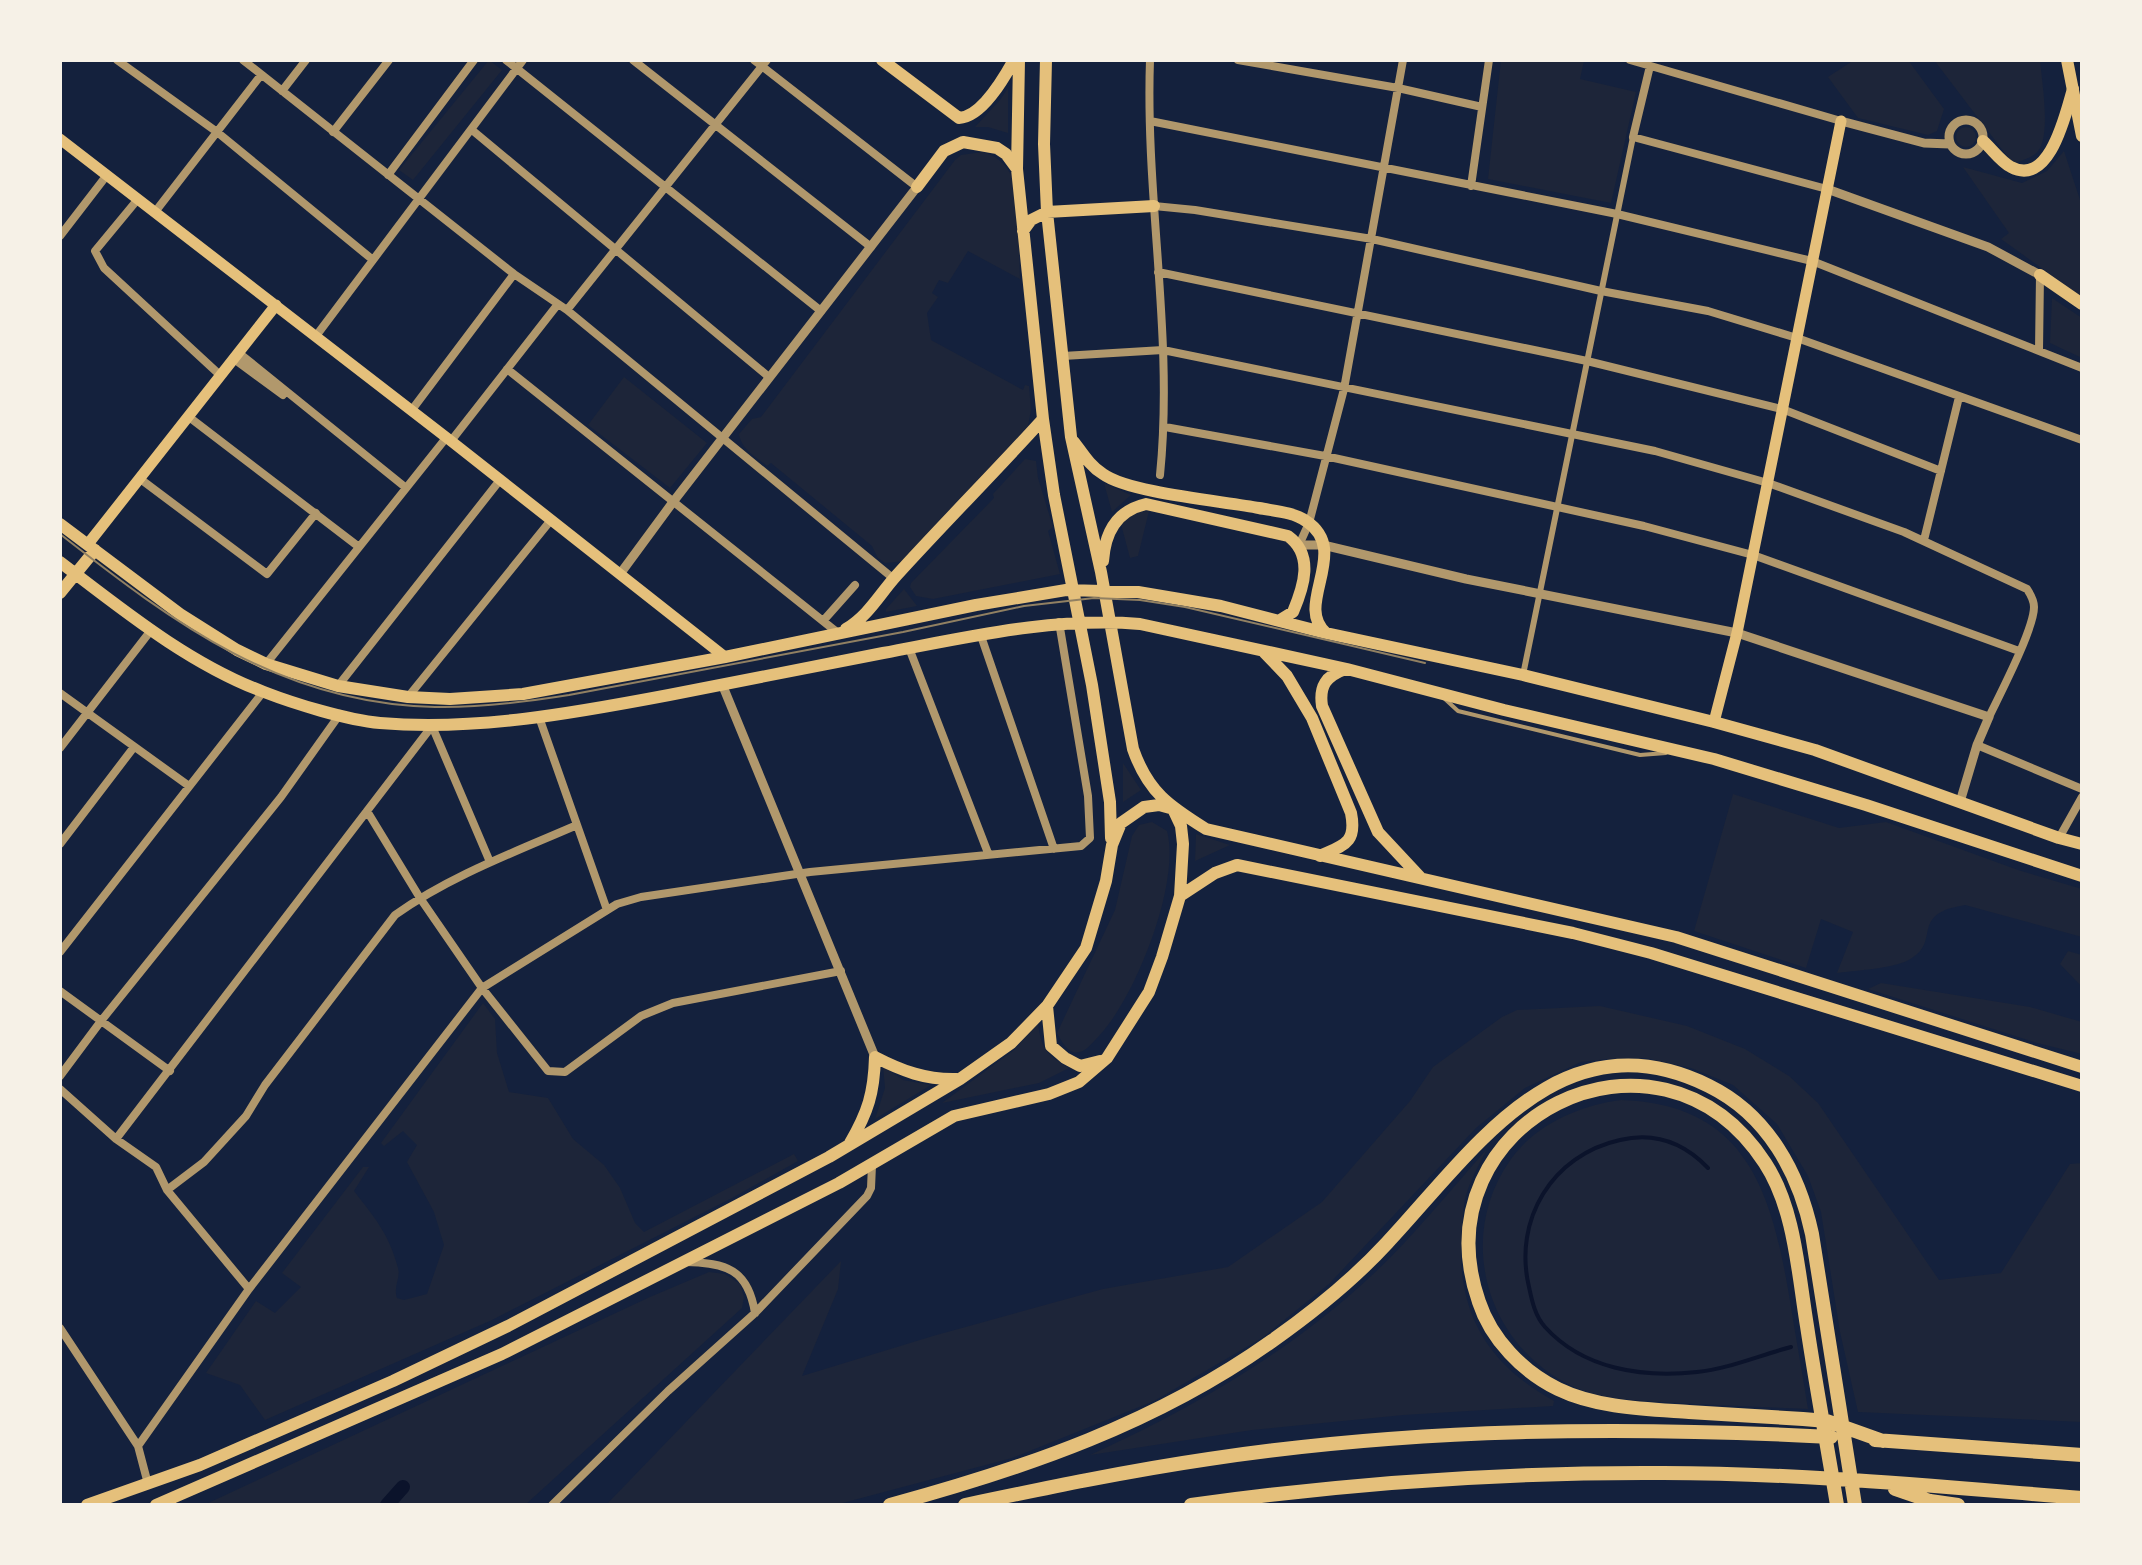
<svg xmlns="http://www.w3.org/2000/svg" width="2142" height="1565" font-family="Commissioner,sans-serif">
	<rect width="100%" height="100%" fill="#14213d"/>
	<path fill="#1d2539" d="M 489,60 L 502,70 L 413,180 L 399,170 Z
		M 1501,60 L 1584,61 L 1580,79 L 1636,92 L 1611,203 L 1488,179 Z
		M 1854,60 L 1908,60 L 1944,109 L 1937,131 L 1928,135 L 1858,118 L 1828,77 Z
		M 1934,60 L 2040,60 C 2042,82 2050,129 2040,148 C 2035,158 2022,160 2013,164 Z
		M 1008,88 L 1008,133 L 988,127 L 975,127 L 1000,100 Z
		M1956 137a10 10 0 1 1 20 0a10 10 0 1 1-20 0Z
		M 2064,151 L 2082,206 L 2082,297 L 2001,239 L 2009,233 L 1963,167 L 2022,183 L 2047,171 Z
		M 982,152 C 994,154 1006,164 1011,175 C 1019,194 1019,255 1020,279 L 968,251 L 948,283 L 939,280 L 932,293 L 938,297 L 927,313 L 931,340 L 1023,390 L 1025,385 L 1029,386 L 1031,410 L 1028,426 L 905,561 L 885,563 L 878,558 L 872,546 L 771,463 L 767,466 C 756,457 741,449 739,434 L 752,419 L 761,417 L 955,160 L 961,155 Z
		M 2052,298 L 2082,318 L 2082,358 L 2050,343 Z
		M 624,377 L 707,443 L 670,488 L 588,425 Z
		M 1025,459 L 1036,461 L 1038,478 L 1053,527 L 1048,531 L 1060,574 L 933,599 L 916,596 L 910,587 L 911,583 L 994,498 L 993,494 Z
		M 1104,483 L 1131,495 L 1112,512 Z
		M 1149,511 L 1138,556 L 1130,558 L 1121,524 L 1132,513 Z
		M 904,589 L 917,606 L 886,612 L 886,609 Z
		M 1123,763 L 1141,790 L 1123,802 Z
		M 1733,794 L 1839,828 L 1886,822 L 2018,870 L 2082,889 L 2082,937 L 1965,905 C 1909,914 1941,940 1912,958 C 1896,969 1857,970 1837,973 L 1853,932 L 1821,919 L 1806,968 L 1694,931 Z
		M 1152,822 L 1167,831 C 1181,883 1135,999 1098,1037 C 1091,1044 1084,1055 1073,1052 C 1065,1049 1061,1040 1057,1033 L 1115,910 L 1132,836 L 1139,825 Z
		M 1196,834 L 1230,845 L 1195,861 Z
		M 2068,951 L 2082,955 L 2082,987 L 2060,964 Z
		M 1881,983 L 2030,1007 L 2082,1022 L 2082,1054 L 2037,1043 L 1868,989 Z
		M 483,1003 L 495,1019 L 497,1053 L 509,1092 L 548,1098 L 573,1139 L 604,1165 L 620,1188 L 635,1223 L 644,1232 L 794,1154 L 798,1161 L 732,1198 L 492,1320 L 265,1420 L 240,1385 L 206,1373 L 256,1301 L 275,1313 L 301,1287 L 282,1273 L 363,1167 L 369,1167 L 354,1191 C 375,1218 389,1234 398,1268 C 401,1278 393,1286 397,1298 L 404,1300 L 427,1294 L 444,1245 L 434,1212 L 407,1162 L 417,1145 L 403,1131 L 384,1146 L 381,1143 Z
		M 1600,1006 L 1687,1026 L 1745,1049 L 1789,1076 L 1818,1103 L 1939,1280 L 2001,1273 L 2070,1164 L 2082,1163 L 2082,1422 L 1858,1412 L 1840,1332 L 1821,1212 L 1808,1176 L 1777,1124 L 1733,1085 L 1691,1068 L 1645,1058 L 1608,1059 L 1581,1062 L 1525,1088 L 1476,1128 L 1329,1284 L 1262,1338 L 1154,1401 L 1012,1458 L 835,1505 L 606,1505 L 841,1261 L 838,1289 L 802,1376 L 933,1336 L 1103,1289 L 1228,1267 L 1322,1202 L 1410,1101 L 1433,1067 L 1502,1017 L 1517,1010 Z
		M 1038,1023 C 1041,1049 1047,1055 1069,1068 L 1039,1083 L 942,1103 L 1014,1050 Z
		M 883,1066 L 903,1080 L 931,1085 L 875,1119 L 885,1088 Z
		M 1621,1100 C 1745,1104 1771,1189 1789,1295 C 1795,1333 1802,1371 1808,1409 C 1759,1407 1710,1405 1662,1402 C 1632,1400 1599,1399 1572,1386 C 1486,1345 1455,1237 1511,1159 C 1536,1124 1581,1105 1621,1100 Z
		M 1487,1149 C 1479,1165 1469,1182 1465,1199 C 1463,1209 1463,1220 1462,1230 C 1455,1309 1485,1363 1554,1401 L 1553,1406 L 1403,1415 L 1252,1430 L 1090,1455 C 1186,1411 1278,1359 1358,1288 C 1406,1246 1445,1196 1487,1149 Z
		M 709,1272 L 725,1274 L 740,1284 L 744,1297 L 742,1308 L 525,1505 L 204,1505 L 650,1297 Z"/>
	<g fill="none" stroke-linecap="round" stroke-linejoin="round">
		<path stroke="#0b132b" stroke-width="4" d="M 1708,1168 C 1684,1143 1654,1132 1620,1140 C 1552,1155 1513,1220 1529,1287 C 1532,1301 1535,1316 1545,1327 C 1583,1369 1642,1378 1697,1372 C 1728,1369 1760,1355 1791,1347"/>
		<path stroke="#0b132b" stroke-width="14" d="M 387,1505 L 403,1487"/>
		<path stroke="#b1986c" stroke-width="4" d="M 1445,699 L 1458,711 L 1640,755 L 1666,753"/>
		<path stroke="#b1986c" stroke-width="6" d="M 1523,675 L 1633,137"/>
		<path stroke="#b1986c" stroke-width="8" d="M 117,60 L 217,132 L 373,260
			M 243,60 L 514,274 L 567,310 L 894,579
			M 506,60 L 821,311
			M 633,60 L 871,247
			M 754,60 L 917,187
			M 1150,60 C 1145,198 1174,337 1160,475
			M 1238,60 L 1398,88 L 1482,107
			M 1630,60 L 1841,121
			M 1650,66 L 1633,137 L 1827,189
			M 282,91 L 306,60
			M 1150,121 L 1617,214 L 1812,261 L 2082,368
			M 472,130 L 769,377
			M 333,132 L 389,60
			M 388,175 L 474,60
			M 1471,186 L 1489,60
			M 138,199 L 95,251 L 104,268 L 221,376
			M 1154,206 L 1195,210 L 1372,239 L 1601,291 L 1708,311 L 1797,338 L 2082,440
			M 155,212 L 261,75
			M 60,236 L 107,175
			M 1158,272 L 1587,361 L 1782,409 L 1941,471
			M 567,310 L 767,60
			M 316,336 L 523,60
			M 2039,350 L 2040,275
			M 239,353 L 405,487
			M 1063,356 L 1163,350 L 1655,451 L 1768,483 L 1904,532 L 2027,589 C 2031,595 2034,600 2034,607 C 2034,629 2000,694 1989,717
			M 234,359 L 283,395
			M 507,369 L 838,633
			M 411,411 L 514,274
			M 189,417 L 359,547
			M 1165,427 L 1325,456 L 1644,526 L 1753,555 L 2019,651
			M 451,441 L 558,304
			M 139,478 L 267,574 L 316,513
			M 1924,540 L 1959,397
			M 1299,545 L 1309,523 L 1344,389 L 1403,60
			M 823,621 L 855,585
			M 980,633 L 1054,849
			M 909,648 L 988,853
			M 266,664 L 446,438
			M 338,686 L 500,480
			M 60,693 L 189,786
			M 408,697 L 551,520
			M 539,717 L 607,910
			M 432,726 L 490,862
			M 1977,745 L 2082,789
			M 60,748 L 152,629
			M 367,811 L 420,898 L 482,988 L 548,1071 L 565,1072 L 641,1016 L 673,1003 L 841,971
			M 2059,838 L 2082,797
			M 60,844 L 134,747
			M 60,952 L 263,692
			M 60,991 L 170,1071
			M 60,1076 L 101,1021 L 281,797 L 340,714
			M 60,1089 L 116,1139 L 156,1167 L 167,1190 L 249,1289 L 138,1446
			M 116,1139 L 432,726
			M 167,1190 L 204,1162 L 246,1116 L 265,1085 L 395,915 C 450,876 515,852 577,825
			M 686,1262 C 726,1263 748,1269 755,1313
			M 249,1289 L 482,988 L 617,904 L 641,897 L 810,872 L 1081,846 L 1090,838 L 1088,796 L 1059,622
			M 60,1328 L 138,1446 L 148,1484
			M 552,1505 L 668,1391 L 755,1313 L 867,1196 L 871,1188 L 872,1165"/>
		<path stroke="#b1986c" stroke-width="9" d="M1949 137a17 17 0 1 1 34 0a17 17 0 1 1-34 0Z
			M 1841,121 L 1924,143 L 1950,144
			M 1827,189 L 1988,247 L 2040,275
			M 1299,545 L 1323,545 L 1466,579 L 1737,633 L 1989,717 L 1977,745 L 1960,802
			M 620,574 L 673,502 L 917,187
			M 722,684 L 875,1057"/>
		<path stroke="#e5c07b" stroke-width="11" d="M 60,139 L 451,441 L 725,657
			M 88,544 L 276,305
			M 1714,722 L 1737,633 L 1841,121"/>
		<path stroke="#e5c07b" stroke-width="12" d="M 882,60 L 959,118 C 982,117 1004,78 1014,60
			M 1019,60 L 1017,169 L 1043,419 L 1054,495 L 1092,685 L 1110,802 L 1111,838
			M 1046,60 L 1044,144 L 1047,212 L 1071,437 L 1101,572 L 1133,749 C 1148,792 1169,806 1206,829 L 1676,937 L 2082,1067
			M 1983,141 C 1992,149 2001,162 2011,167 C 2050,188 2066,112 2073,89
			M 917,187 L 944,151 L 963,142 L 997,148 L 1006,154 L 1017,169
			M 1023,231 L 1031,220 L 1047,212 L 1154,206
			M 2040,275 L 2082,304
			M 1074,442 C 1083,454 1090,466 1103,474 C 1129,493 1222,501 1259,508 C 1274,511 1293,512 1306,521 C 1352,551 1293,605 1326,633
			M 60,524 L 180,614 L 237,650 L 266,664 L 338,686 L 408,697 L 450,699 L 523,694 L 725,657 L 976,605 L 1066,590 L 1138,592 L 1221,606 L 1326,633 L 1523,675 L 1714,722 L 1815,750 L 2059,838 L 2082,844
			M 1103,561 C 1105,533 1116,511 1146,504 L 1288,536 C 1314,555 1304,586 1293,612 L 1280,620
			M 60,562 C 123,610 189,664 264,692 C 295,704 347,720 380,723 C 477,731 574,713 669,695 C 740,681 811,667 883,653 C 969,637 1052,617 1140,624 L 1347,669 L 1504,710 L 1714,759 L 1866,805 L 2082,876
			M 60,593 L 95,550
			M 846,629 C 869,615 879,595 896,576 C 944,523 995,472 1043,419
			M 1264,652 L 1287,676 L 1312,718 L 1351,813 C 1357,843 1344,845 1320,856
			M 1345,669 C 1326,676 1319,686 1322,706 L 1378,832 L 1420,877
			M 1180,896 L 1215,873 L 1237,865 L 1573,933 L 1651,953 L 2082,1086
			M 1047,1006 L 1051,1046 L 1065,1058 L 1080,1066 L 1100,1061
			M 850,1143 C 868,1112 874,1093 875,1057 C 902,1071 926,1080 957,1079
			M 87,1505 L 200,1465 L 393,1381 L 508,1326 L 829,1157 L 960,1079 L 1011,1043 L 1047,1006 L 1086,948 L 1106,881 L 1112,845 L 1121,823 L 1144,807 L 1159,805 L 1170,808
			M 156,1505 L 502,1354 L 839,1183 L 954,1116 L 1049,1094 L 1079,1082 L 1107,1058 L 1149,992 L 1162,957 L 1180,896 L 1183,844 L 1181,826 L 1173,809"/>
		<path stroke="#e5c07b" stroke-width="12" d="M 2067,60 L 2082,136"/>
		<path stroke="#e5c07b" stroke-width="14" d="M 1875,1440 L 2082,1455
			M 1895,1489 L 1930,1501 L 1958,1505
			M 890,1505 C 1026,1468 1157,1423 1272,1341 C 1313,1312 1353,1280 1387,1243 C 1474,1150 1561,1013 1709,1086 C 1768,1115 1799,1173 1812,1234 L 1855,1505
			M 965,1505 C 1046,1488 1127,1471 1209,1459 C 1415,1428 1623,1426 1831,1437
			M 1191,1505 C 1348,1483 1505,1472 1663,1473 C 1803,1473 1943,1487 2082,1498
			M 1837,1505 C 1827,1445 1816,1386 1807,1326 C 1798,1272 1795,1209 1765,1163 C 1657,998 1416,1122 1479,1302 C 1491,1339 1523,1372 1558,1389 C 1597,1408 1646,1409 1689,1412 C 1727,1414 1765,1417 1803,1419 L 1827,1421 L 1883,1441"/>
		<path stroke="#918062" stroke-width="2" d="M 60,534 C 175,624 282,704 435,707 C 480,708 525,702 569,695 L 903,632 L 1024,606 L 1094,598 L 1140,600 L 1185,607 L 1425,663"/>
	</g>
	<rect width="2142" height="1565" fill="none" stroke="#f6f1e7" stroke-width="124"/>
</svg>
